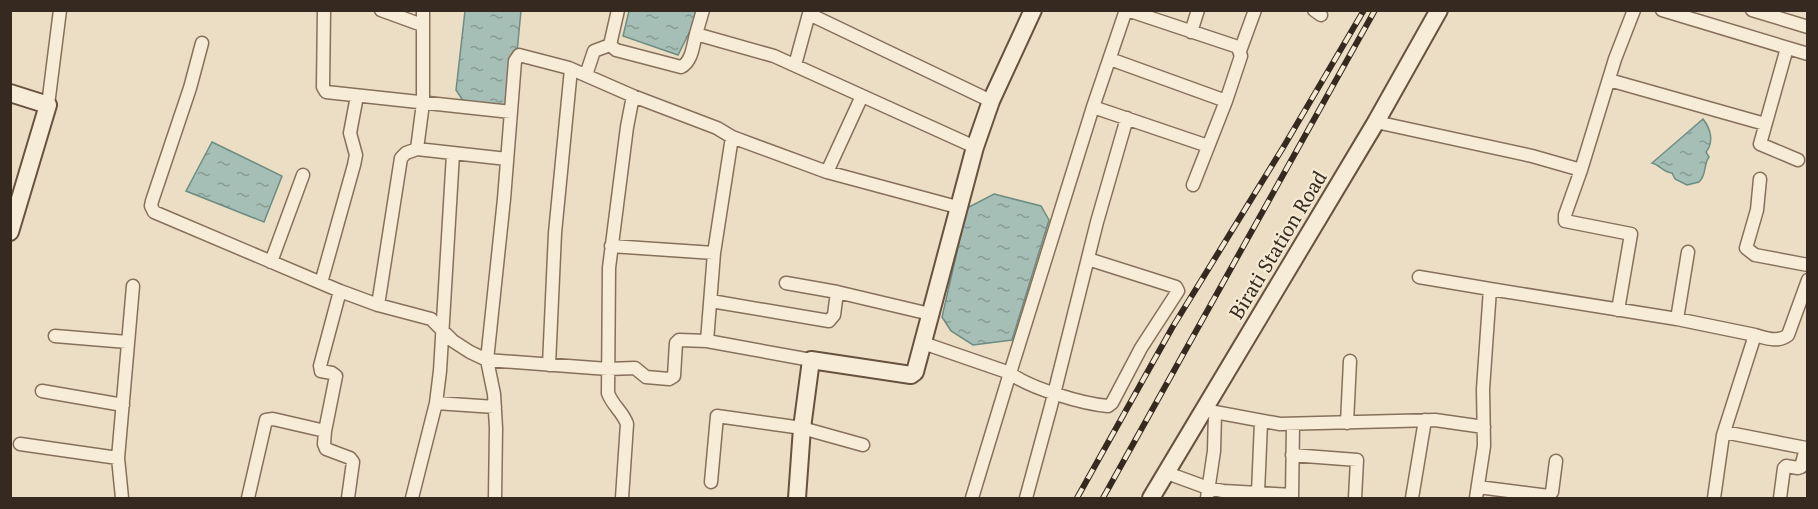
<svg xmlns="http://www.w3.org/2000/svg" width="1818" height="509" font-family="'PT Serif',serif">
	<defs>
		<pattern id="water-ripples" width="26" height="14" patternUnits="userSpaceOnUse" patternTransform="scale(1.5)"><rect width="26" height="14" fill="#a6bfb6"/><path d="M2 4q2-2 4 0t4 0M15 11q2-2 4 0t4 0" fill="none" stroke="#889b93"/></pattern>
	</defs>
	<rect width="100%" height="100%" fill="#ecdec4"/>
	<path fill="url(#water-ripples)" stroke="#6d8d83" stroke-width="1.5" d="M 465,11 L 521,11 L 512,103 L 497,106 L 464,102 L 456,90 Z
		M 629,11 L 700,11 L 678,55 L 623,36 Z
		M 1703,119 C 1711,129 1714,142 1706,152 L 1709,157 C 1703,165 1707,175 1699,182 L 1687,185 L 1675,179 L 1672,173 C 1663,172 1660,165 1652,163 Z
		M 212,142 L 282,176 L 264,222 L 186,191 Z
		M 994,194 L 1041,206 L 1049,220 L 1012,340 L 973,345 L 951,331 L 942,317 L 967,208 Z"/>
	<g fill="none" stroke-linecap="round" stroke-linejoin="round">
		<g stroke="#86705b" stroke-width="15">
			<path id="street" d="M 324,10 L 323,87 L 326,92 L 511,112
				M 381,10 L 422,25
				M 423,10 L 423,103 L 417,149 L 507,159
				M 618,10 L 610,45 L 616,50 L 681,67 C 692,62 693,45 696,34 L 774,56 L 975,147
				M 1127,10 L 1235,46 L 1238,48 L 1241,56 L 1226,101 L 1193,185
				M 1314,10 L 1321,15
				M 1662,10 L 1808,54
				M 1752,10 L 1808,27
				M 809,14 L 991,101
				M 1191,32 L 1198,10
				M 696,34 L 703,10
				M 202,43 L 190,88 L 152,201 L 151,206 L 154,212 L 340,291 L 378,305 L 431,319 L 453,341 L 470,352 L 487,360 L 608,369 L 635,368 L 646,377 L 669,379 L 674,376 L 676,343 L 679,340 L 707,341 L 811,360
				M 1787,48 L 1760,144 L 1798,160
				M 1240,51 L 1255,10
				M 1110,59 L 1226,101
				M 795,65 L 810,10
				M 586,75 L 594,51 L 610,45
				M 1609,80 L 1765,124
				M 48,105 L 60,10
				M 1093,107 L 1208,146
				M 1376,122 L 1532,156 L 1581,170 L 1615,59 L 1634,10
				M 732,137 L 827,172 L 957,207
				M 1581,170 L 1565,215 L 1565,221 L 1631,234 L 1618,310
				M 827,172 L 862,96
				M 1760,179 L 1757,210 L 1746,248 L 1755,255 L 1808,265
				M 611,246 L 714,253
				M 1088,259 L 1176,287 L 1178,291 L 1141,348 L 1112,403 L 1108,406 C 1083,404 1029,388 1010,373 L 1093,107 L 1126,10
				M 271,262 L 303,175
				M 1419,277 L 1490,289
				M 321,283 L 354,165 L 356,155 L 350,133 L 357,96
				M 786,283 L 837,292
				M 711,301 L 829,321 L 834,315 L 837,292 L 930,314
				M 378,305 L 401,158 L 406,153 L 417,149
				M 1677,319 L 1688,252
				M 1755,335 C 1766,338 1778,343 1788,335 L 1808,280
				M 55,336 L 127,342
				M 923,343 L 1010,373 L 972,498
				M 549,365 L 555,233 L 571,69
				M 42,391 L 123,405
				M 436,403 L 495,407
				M 1204,410 L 1280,424 L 1435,420 L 1484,427
				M 1347,423 L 1350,361
				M 325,431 L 324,444 L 326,449 L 350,458 L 353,462 L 348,498
				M 1724,432 L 1806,448 L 1801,467 L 1798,468 L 1786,466 L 1784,468 L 1780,498
				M 20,444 L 118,458
				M 1292,455 L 1357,460 L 1355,498
				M 1167,473 L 1208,488 L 1223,491 L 1292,495
				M 711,482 L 717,416 L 802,428 L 863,445
				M 1478,487 L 1549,496 L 1552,492 L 1556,461
				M 1258,493 L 1261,422
				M 122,498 L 118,458 L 133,286
				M 248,498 L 266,420 L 273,419 L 325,431 L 336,376 L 332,373 L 321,371 L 320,366 L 340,291
				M 412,498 L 436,403 L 440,371 L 453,154
				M 495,498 L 496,428 L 494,394 L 487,360 L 504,199 L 515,61 L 519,55 L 569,68 L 633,96 L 717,128 L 732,137 L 714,253 L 707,341
				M 622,498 L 627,424 C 623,412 612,405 608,393 L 609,268 L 627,127 L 633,96
				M 1026,498 L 1051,406 L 1097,222 L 1127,118
				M 1207,498 L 1214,451 L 1215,413
				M 1292,498 L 1293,424
				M 1412,498 L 1425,420
				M 1476,498 L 1484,446 L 1483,389 L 1490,289 L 1677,319 L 1755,335 L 1723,435 L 1714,498"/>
		</g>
		<g stroke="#67513f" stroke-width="20">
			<path id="secondary" d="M 10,93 L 48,105 L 10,232
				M 797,498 L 802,428 L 811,360 L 911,375 L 915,372 L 975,147 L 991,101 L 1033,10
				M 1151,498 L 1376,122 L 1439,10"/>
		</g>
		<use href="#street" stroke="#f7ecd7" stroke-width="12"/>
		<use href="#secondary" stroke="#f7ecd7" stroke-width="16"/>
		<g stroke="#36291f" stroke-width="6">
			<path id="rail" d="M 1077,498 L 1172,328 L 1284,146 L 1364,10
				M 1103,498 L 1375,10"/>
		</g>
		<use href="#rail" stroke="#f4e9d3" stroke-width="4" stroke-dasharray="11" stroke-linecap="butt"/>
	</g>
	<g text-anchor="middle" stroke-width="4.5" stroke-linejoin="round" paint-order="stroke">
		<g font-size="20" fill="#36291f" stroke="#f4e9d3">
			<text transform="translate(1278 245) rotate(-59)" y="7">Birati Station Road</text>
		</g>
	</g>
	<rect width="1818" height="509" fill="none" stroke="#36291f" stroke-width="24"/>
</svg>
